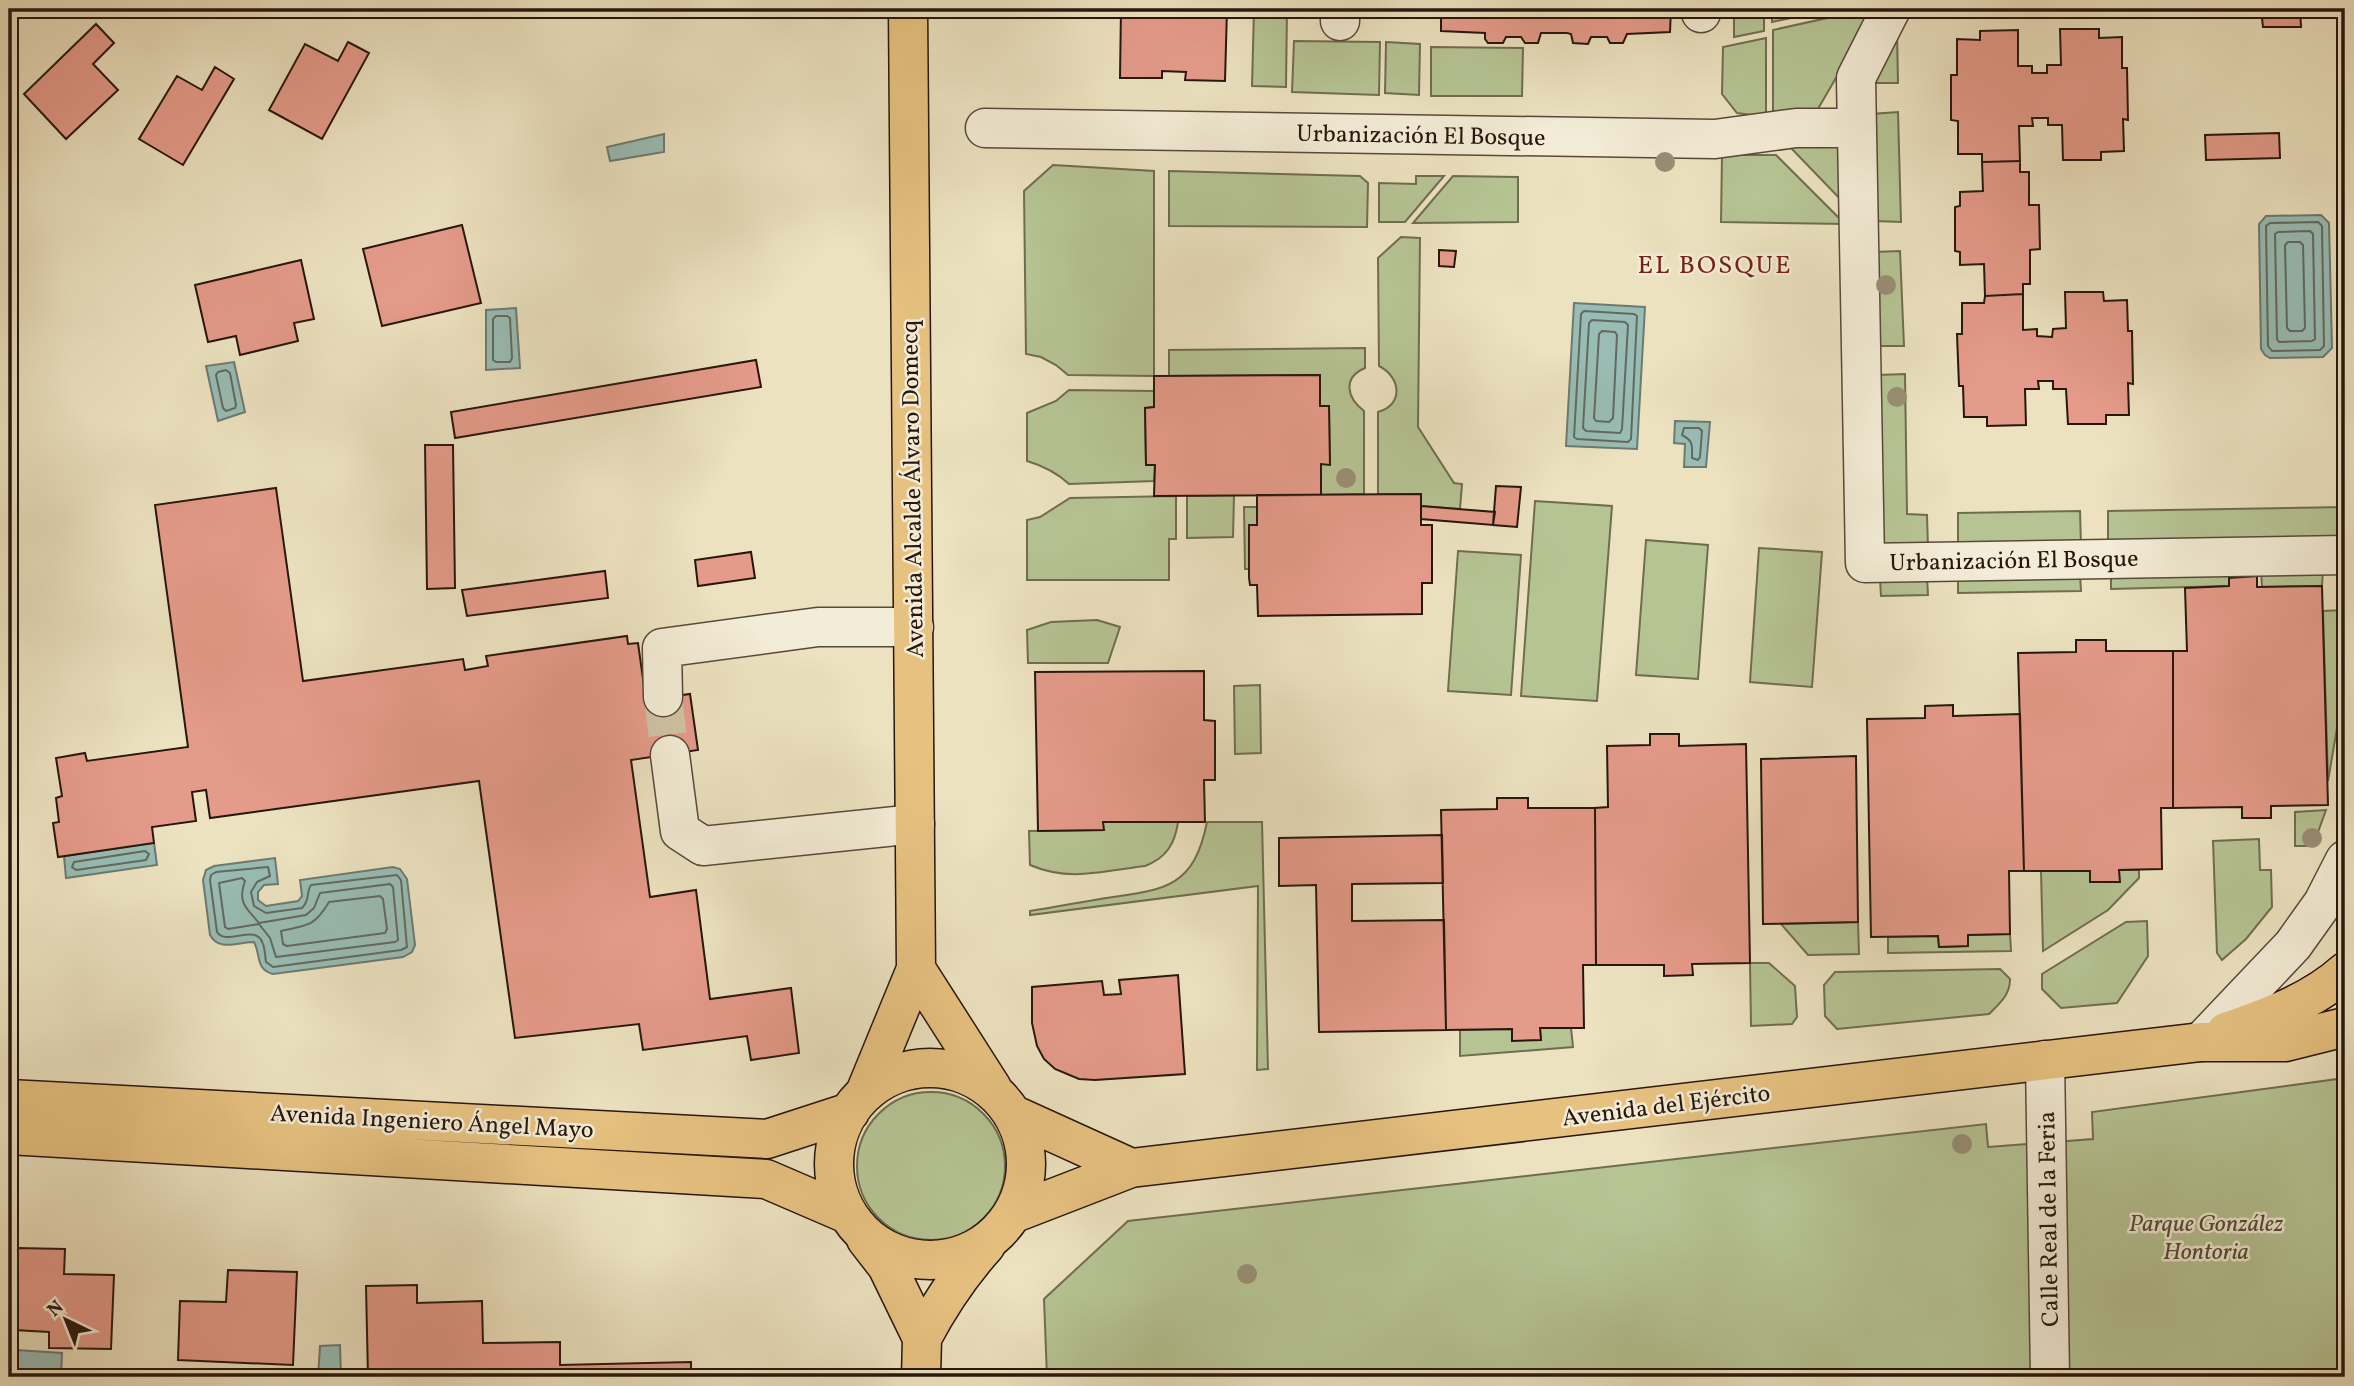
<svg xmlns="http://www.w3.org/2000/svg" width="2354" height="1386" font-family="Vollkorn,serif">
	<rect width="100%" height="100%" fill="#ece2c0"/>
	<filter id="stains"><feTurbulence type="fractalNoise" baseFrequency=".00286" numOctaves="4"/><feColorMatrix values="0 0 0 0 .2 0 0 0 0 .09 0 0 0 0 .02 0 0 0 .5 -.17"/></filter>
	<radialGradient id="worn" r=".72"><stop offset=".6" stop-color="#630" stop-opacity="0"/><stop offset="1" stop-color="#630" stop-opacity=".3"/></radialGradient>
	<path fill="#b6c494" stroke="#6f6d50" stroke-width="2" d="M 1030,9 L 1092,9 L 1092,18 L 1030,17 Z
		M 1254,9 L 1287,9 L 1286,87 L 1252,86 Z
		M 1734,9 L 1764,9 L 1764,31 L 1734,37 Z
		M 1772,9 L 1834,9 L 1772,22 Z
		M 1868,9 L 1876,9 L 1815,114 L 1773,111 L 1773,30 Z
		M 1897,31 L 1898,83 L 1871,83 Z
		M 1766,38 L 1766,117 L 1737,113 L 1722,94 L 1723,47 Z
		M 1294,41 L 1380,42 L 1379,95 L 1292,92 Z
		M 1386,42 L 1420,44 L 1419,95 L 1385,93 Z
		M 1431,47 L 1523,48 L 1522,96 L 1431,96 Z
		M 1898,112 L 1901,222 L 1874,221 L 1871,114 Z
		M 1843,140 L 1844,203 L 1790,147 Z
		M 1722,155 L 1776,155 L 1845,224 L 1721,222 Z
		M 1053,165 L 1154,171 L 1154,376 L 1068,375 L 1056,365 L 1041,357 L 1026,354 L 1024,191 Z
		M 1169,171 L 1360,176 L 1368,183 L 1367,227 L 1169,226 Z
		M 1416,176 L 1444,176 L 1405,222 L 1379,222 L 1379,183 L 1416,184 Z
		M 1453,176 L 1518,177 L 1518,222 L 1413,223 Z
		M 1401,237 L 1420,238 L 1418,427 L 1454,483 L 1462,484 L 1460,509 L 1421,506 L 1421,494 L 1378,494 L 1378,412 C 1404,405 1401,377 1379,366 L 1378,258 Z
		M 1900,251 L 1904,346 L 1876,346 L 1874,252 Z
		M 1365,348 L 1365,368 C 1342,378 1347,398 1364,411 L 1364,494 L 1321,495 L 1321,464 L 1330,464 L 1329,406 L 1320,406 L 1320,375 L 1169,376 L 1169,350 Z
		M 1905,374 L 1907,514 L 1927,515 L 1928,547 L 1880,549 L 1877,375 Z
		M 1069,390 L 1154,391 L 1154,407 L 1145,408 L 1146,464 L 1155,465 L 1154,481 L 1069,484 C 1056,472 1044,466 1027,461 L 1027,413 L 1056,401 Z
		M 1234,495 L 1233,537 L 1187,538 L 1187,496 Z
		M 1176,496 L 1176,539 L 1169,539 L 1169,580 L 1027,580 L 1027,520 L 1040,517 L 1070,498 Z
		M 1535,501 L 1612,506 L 1597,701 L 1521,696 Z
		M 1244,507 L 1257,507 L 1257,525 L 1250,525 L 1250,569 L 1245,569 Z
		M 2345,507 L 2345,540 L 2108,545 L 2108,511 Z
		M 2080,511 L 2081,545 L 1958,546 L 1958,513 Z
		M 1646,540 L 1708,545 L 1698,679 L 1636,675 Z
		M 1759,548 L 1822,552 L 1812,687 L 1750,682 Z
		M 1458,551 L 1521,555 L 1511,695 L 1448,691 Z
		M 2323,570 L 2322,586 L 2262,587 L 2261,571 Z
		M 2233,572 L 2234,578 L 2229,578 L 2229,586 L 2111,589 L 2111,574 Z
		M 2080,575 L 2081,591 L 1958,593 L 1958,577 Z
		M 1927,577 L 1928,595 L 1881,596 L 1880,579 Z
		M 2345,610 L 2345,681 L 2328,781 L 2323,611 Z
		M 1097,620 L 1120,627 L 1108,663 L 1028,663 L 1027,630 L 1051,622 Z
		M 1260,685 L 1261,753 L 1235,754 L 1234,686 Z
		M 2326,810 L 2313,846 L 2295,846 L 2295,812 Z
		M 1103,822 L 1178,822 C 1175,844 1166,858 1145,866 C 1104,871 1069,882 1030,865 L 1029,831 L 1103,830 Z
		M 1207,822 L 1262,822 L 1268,1069 L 1257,1070 L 1258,886 L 1030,915 L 1030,911 C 1055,907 1081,902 1106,898 C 1164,890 1194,888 1207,822 Z
		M 2259,839 L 2260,870 L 2271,870 L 2272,907 L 2246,939 L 2222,960 L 2217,953 L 2213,841 Z
		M 2119,870 L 2139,870 L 2139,878 L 2108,910 L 2043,951 L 2041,871 L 2090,871 L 2091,882 L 2119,882 Z
		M 2147,921 L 2148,956 L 2117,1003 L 2061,1008 L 2042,989 L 2042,974 L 2126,922 Z
		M 1858,922 L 1859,954 L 1808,955 L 1781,924 Z
		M 2010,934 L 2011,951 L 1888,953 L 1888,937 L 1938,936 L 1939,947 L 1968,946 L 1968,935 Z
		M 1750,963 L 1769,963 L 1795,986 L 1797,1017 L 1792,1024 L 1751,1026 Z
		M 2000,969 L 2010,979 C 2010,995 2000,1003 1989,1014 L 1837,1029 L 1825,1016 L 1824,985 L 1835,972 Z
		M 1540,1028 L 1571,1028 L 1573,1047 L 1460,1056 L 1460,1030 L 1512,1029 L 1512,1040 L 1541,1040 Z
		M 2345,1078 L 2345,1377 L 1047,1377 L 1044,1299 L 1128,1221 L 1986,1124 L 1988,1147 L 2093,1139 L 2092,1112 Z
		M857 1166a74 74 0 1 1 148 0a74 74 0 1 1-148 0Z"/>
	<path fill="#99bdb5" stroke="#6c7a72" stroke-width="2" d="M 664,134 L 664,152 L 610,161 L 607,147 Z
		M 2321,215 L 2329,223 L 2332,348 L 2323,357 L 2270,358 L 2265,355 L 2261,349 L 2259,224 L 2266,216 Z
		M 1574,303 L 1645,307 L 1637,449 L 1566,446 Z
		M 516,308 L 520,368 L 486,370 L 486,310 Z
		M 234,362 L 245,412 L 218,421 L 206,366 Z
		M 1675,421 L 1710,422 L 1706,467 L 1684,467 L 1685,444 L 1674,443 Z
		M 154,843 L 157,865 L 66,878 L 64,856 Z
		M 275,858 L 278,884 L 264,885 L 258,892 L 258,900 L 266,906 L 298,901 L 302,896 L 300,880 L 393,867 L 400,869 L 407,879 L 415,945 L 412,952 L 403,957 L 273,974 C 255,969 261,955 254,942 C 238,942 219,952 210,935 L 203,880 L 206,870 L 214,866 Z
		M 340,1345 L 341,1377 L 318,1377 L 320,1346 Z
		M 16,1350 L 62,1353 L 61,1377 L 13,1377 Z"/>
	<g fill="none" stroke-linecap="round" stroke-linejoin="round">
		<path stroke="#606a61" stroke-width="2" d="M 2318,222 L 2322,226 L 2324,346 L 2320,350 L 2272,351 L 2268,346 L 2266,226 L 2270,223 Z
			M 2310,231 L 2313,234 L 2315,339 L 2312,341 L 2279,342 L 2277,339 L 2275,234 L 2278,232 Z
			M 2288,242 L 2300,242 L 2303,245 L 2305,328 L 2302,331 L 2290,331 L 2287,328 L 2285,245 Z
			M 1584,311 L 1634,314 L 1637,316 L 1631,439 L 1628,442 L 1577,439 L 1574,437 L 1581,314 Z
			M 496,316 L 507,316 L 510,318 L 512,358 L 510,362 L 496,362 L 493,360 L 493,319 Z
			M 1592,320 L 1625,322 L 1628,325 L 1622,429 L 1620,433 L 1586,431 L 1583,428 L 1589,323 Z
			M 1602,331 L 1615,332 L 1617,335 L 1613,418 L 1609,422 L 1596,421 L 1594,418 L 1599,334 Z
			M 226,370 L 230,373 L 236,405 L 235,408 L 226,411 L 223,408 L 216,375 L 218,372 Z
			M 1684,428 L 1699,428 L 1702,431 L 1700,457 L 1698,460 L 1692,458 C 1692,446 1694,441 1682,435 Z
			M 145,851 L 149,854 L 146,860 L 76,870 L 72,867 L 74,862 Z
			M 268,867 L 270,876 L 257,882 L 251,892 L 254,906 L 266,913 L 302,908 C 310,901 306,892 311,885 L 397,875 L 401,880 L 407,947 L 401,950 L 273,967 L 266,962 C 265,956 265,949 263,944 C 256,922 227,947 217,932 L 210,880 L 211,875 L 216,872 Z
			M 242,878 L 245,881 C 237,904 247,908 259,923 L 306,915 L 314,908 L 320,893 L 390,884 L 393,887 L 398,940 L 395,942 L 276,957 L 270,938 L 259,924 L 228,929 L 225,927 L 219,883 Z
			M 380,896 L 383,899 L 387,929 L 385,933 L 287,946 L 283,944 L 281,931 C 308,925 314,927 329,902 Z"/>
	</g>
	<path fill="#e59b8a" stroke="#28160d" stroke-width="2" d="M 1121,9 L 1227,9 L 1225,81 L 1185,80 L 1186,72 L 1162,71 L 1162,78 L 1120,78 Z
		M 1441,9 L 1671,9 L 1670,32 L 1627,34 L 1623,43 L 1610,43 L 1607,37 L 1591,37 L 1588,44 L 1573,43 L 1571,34 L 1567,33 L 1541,33 L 1538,43 L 1525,43 L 1521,37 L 1506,37 L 1503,43 L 1488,43 L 1485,39 L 1485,33 L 1441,31 Z
		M 2239,9 L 2300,9 L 2301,27 L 2263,27 L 2262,18 L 2239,18 Z
		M 96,24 L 114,43 L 93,64 L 118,90 L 66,139 L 24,94 Z
		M 2060,29 L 2099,29 L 2099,38 L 2122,37 L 2122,68 L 2127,68 L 2128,120 L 2123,119 L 2124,151 L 2101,152 L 2101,160 L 2063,160 L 2062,125 L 2048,125 L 2048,118 L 2032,118 L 2033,126 L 2019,126 L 2020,161 L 1982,162 L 1982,154 L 1958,154 L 1958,121 L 1951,120 L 1951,75 L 1957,75 L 1957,39 L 1980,40 L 1980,31 L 2018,30 L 2018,66 L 2032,66 L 2032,73 L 2047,73 L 2047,65 L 2061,65 Z
		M 348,42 L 369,53 L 322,139 L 269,110 L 305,44 L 338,61 Z
		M 215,67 L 234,79 L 183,165 L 139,139 L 177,76 L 202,90 Z
		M 2279,133 L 2280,158 L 2206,160 L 2205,135 Z
		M 2020,161 L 2020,172 L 2029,172 L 2029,205 L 2039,205 L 2040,249 L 2030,250 L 2030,284 L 2023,284 L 2023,294 L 1985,296 L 1984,264 L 1960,265 L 1960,252 L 1955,251 L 1955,207 L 1960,206 L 1960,192 L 1983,191 L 1982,162 Z
		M 462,225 L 481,303 L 382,326 L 363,249 Z
		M 1439,250 L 1456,251 L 1454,267 L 1439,266 Z
		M 301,260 L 314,319 L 294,323 L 298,341 L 240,355 L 236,336 L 208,342 L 195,285 Z
		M 2065,292 L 2103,292 L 2104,301 L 2127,300 L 2128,331 L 2132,331 L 2133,384 L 2128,383 L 2129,415 L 2106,415 L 2106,424 L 2068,424 L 2066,389 L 2053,389 L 2053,381 L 2038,381 L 2039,389 L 2025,389 L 2026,425 L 1987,426 L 1987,417 L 1964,417 L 1963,386 L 1959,386 L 1957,334 L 1962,334 L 1962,303 L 1984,303 L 1985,296 L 2023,294 L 2023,330 L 2037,329 L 2037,336 L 2052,337 L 2053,329 L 2066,328 Z
		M 756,360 L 761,387 L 455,438 L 451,412 Z
		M 1320,375 L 1320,406 L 1329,406 L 1330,465 L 1321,464 L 1321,495 L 1154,496 L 1155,465 L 1146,465 L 1145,408 L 1154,407 L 1154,376 Z
		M 425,445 L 453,445 L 455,588 L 427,589 Z
		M 1496,486 L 1521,487 L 1517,527 L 1493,525 Z
		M 276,488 L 303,681 L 463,659 L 465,670 L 488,666 L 486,656 L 627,636 L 628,644 L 638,643 L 646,700 L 690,694 L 698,750 L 631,760 L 650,897 L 696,890 L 710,999 L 791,988 L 799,1053 L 751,1060 L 747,1036 L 643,1050 L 639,1024 L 515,1038 L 479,781 L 210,818 L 206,790 L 192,792 L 196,821 L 152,827 L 154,843 L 58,857 L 53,823 L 59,822 L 56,798 L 62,796 L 56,758 L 85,753 L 87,761 L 188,747 L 155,505 Z
		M 1421,494 L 1421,525 L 1432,525 L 1432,583 L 1422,583 L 1422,614 L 1258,616 L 1257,585 L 1250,585 L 1249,578 L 1249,525 L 1257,525 L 1257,495 Z
		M 1421,506 L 1495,512 L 1493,525 L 1421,519 Z
		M 751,552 L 755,578 L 698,586 L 695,560 Z
		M 605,571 L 608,598 L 467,616 L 462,590 Z
		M 2257,576 L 2257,587 L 2322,586 L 2328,805 L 2271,806 L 2271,818 L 2242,818 L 2242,807 L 2173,808 L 2173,651 L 2187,651 L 2185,588 L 2229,586 L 2229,578 Z
		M 2076,640 L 2106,640 L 2106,651 L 2173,651 L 2173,808 L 2161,808 L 2162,869 L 2119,870 L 2120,882 L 2090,882 L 2090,871 L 2024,871 L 2018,653 L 2076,652 Z
		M 1204,671 L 1204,720 L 1215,721 L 1215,780 L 1204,780 L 1205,822 L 1103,822 L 1104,830 L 1038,831 L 1035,672 Z
		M 1953,705 L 1953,716 L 2020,714 L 2024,871 L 2009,871 L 2010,934 L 1968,935 L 1968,946 L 1939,947 L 1938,936 L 1871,937 L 1867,719 L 1925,718 L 1925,706 Z
		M 1650,734 L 1679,734 L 1679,746 L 1746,744 L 1750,963 L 1692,964 L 1693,975 L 1664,976 L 1664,965 L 1596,965 L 1595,808 L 1608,807 L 1607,746 L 1650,745 Z
		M 1856,756 L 1858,922 L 1763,924 L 1761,759 Z
		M 1497,798 L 1528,798 L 1528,808 L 1595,808 L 1596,965 L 1583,965 L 1584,1028 L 1540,1028 L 1541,1040 L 1512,1041 L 1512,1029 L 1446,1030 L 1441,810 L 1497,809 Z
		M 1442,835 L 1443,883 L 1352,884 L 1352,921 L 1444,920 L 1446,1030 L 1319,1032 L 1316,885 L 1279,886 L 1279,838 Z
		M 1178,975 L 1185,1074 L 1095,1080 L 1079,1079 L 1055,1069 L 1044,1059 L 1037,1046 L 1032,1023 L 1032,987 L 1102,981 L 1104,995 L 1121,994 L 1119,980 Z
		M 17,1248 L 65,1249 L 64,1274 L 114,1275 L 111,1349 L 49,1348 L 49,1332 L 14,1330 Z
		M 228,1270 L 297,1272 L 293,1365 L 178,1360 L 180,1301 L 226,1302 Z
		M 417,1285 L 417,1303 L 482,1301 L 483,1343 L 560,1342 L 560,1365 L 691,1362 L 691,1377 L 368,1377 L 366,1286 Z"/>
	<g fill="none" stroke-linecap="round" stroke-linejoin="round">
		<path stroke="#cfc3a5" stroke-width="38" stroke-dasharray="38 19" stroke-linecap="butt" d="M 663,697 L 670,755"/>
		<g stroke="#59493a" stroke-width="41">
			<path id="minor" d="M 1701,9 L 1701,13
				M 1891,9 L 1856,78 L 1865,563 L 2345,555
				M 1340,21 L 1340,9
				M 985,128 L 1715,139 L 1796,128 L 1857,128
				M 663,697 L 662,648 L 818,627 L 914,627
				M 670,755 L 680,831 L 703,846 L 915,824
				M 2201,1042 L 2293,945 L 2323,903 L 2345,860
				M 2045,1060 L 2050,1377"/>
		</g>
		<g stroke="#28160d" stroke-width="41">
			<path id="major" d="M 916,969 L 992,1088
				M 2226,1032 C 2269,1017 2311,1002 2345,972
				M834 1164a96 96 0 1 1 192 0a96 96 0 1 1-192 0Z
				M 865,1093 L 916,969 L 908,9
				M 9,1099 L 767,1139 L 850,1112
				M 1012,1114 L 1131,1168
				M 9,1135 L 766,1179 L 845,1213
				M 1012,1214 L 1131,1168 L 2201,1042 L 2285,1042 L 2345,1027
				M 866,1239 L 887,1266 L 922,1338 L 921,1377
				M 922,1338 C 940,1304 960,1274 986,1245"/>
		</g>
		<use href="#minor" stroke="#f3ecd6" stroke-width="38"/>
		<use href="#major" stroke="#e6c180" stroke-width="38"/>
	</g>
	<g fill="#988e74">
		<circle cx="1665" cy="162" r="10"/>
		<circle cx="1886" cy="285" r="10"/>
		<circle cx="1897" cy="397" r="10"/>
		<circle cx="1346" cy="478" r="10"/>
		<circle cx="2312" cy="838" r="10"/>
		<circle cx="1962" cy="1144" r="10"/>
		<circle cx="1247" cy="1274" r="10"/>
	</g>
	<g text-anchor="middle" stroke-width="5" stroke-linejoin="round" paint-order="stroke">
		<g font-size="24" fill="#28160d" stroke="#f3ecd6">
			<text transform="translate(1421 135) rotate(1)" y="8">Urbanización El Bosque</text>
			<text transform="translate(912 489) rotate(-91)" y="8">Avenida Alcalde Álvaro Domecq</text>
			<text transform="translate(2014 560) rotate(-1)" y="8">Urbanización El Bosque</text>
			<text transform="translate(1666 1105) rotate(-7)" y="8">Avenida del Ejército</text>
			<text transform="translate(432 1121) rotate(3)" y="8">Avenida Ingeniero Ángel Mayo</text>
			<text transform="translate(2048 1219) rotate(-91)" y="8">Calle Real de la Feria</text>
		</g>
		<g font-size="24" font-style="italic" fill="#534a36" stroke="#f3ecd6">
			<text x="2206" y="1231">Parque González<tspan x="2206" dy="28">Hontoria</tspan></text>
		</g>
		<g font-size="26" letter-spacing="2" fill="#7a1f14" stroke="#f3ecd6">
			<text x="1715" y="273">EL BOSQUE</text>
		</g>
	</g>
	<rect width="2354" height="1386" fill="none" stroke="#ece2c0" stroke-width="35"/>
	<rect x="10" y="10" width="2333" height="1365" fill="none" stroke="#28160d" stroke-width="3.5"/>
	<rect x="18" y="18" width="2319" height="1351" fill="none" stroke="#28160d" stroke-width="2"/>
	<g transform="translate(66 1320) rotate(317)" stroke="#f3ecd6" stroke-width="5" paint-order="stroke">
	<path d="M0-5L12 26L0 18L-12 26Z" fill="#28160d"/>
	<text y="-10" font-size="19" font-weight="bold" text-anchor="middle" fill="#28160d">N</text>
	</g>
	<rect width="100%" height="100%" filter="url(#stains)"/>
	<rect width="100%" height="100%" fill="url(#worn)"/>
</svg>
